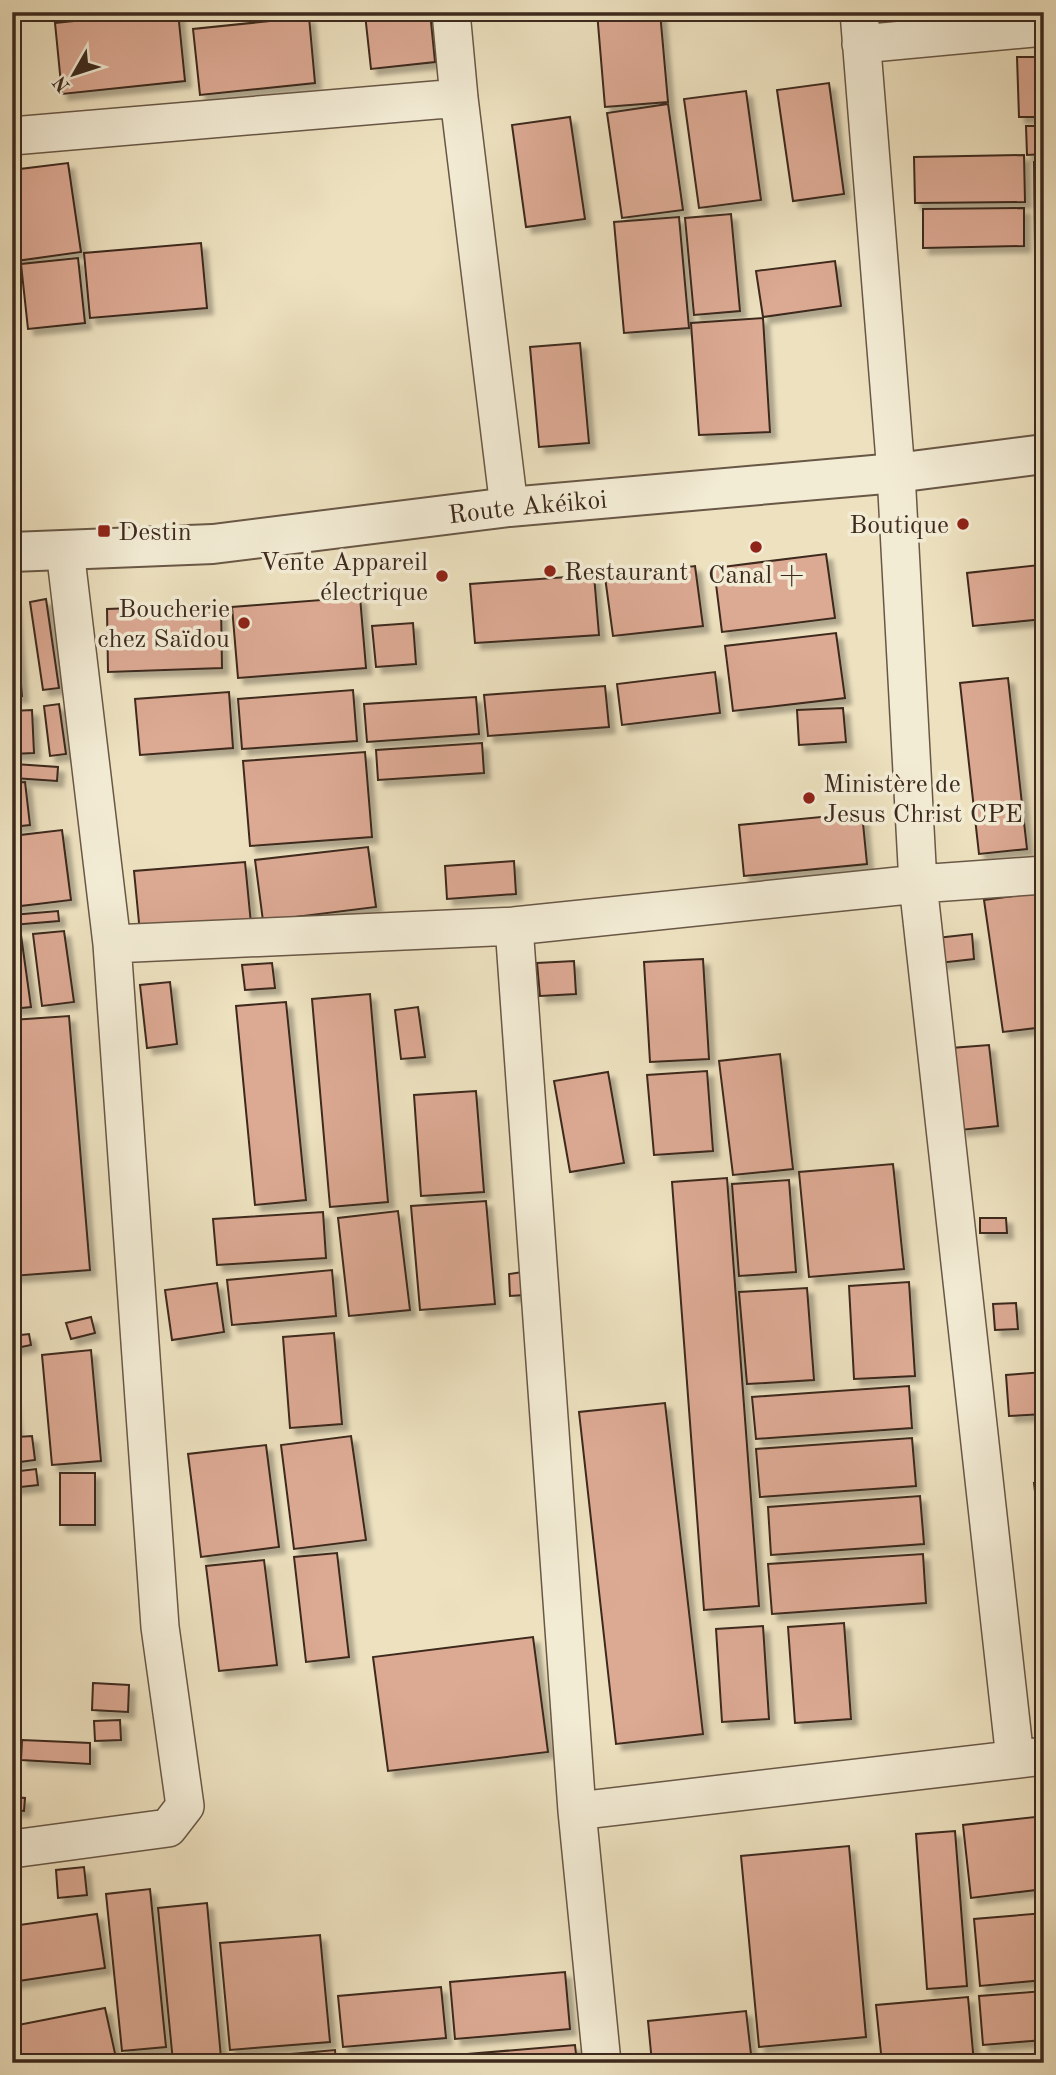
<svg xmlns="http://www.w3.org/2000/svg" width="1056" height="2075" font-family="'Old Standard TT',serif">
	<defs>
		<filter id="shadow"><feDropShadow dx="6" dy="6" stdDeviation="2" flood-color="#0004"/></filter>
	</defs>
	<rect width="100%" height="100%" fill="#ede1bf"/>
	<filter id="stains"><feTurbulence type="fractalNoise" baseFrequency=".00286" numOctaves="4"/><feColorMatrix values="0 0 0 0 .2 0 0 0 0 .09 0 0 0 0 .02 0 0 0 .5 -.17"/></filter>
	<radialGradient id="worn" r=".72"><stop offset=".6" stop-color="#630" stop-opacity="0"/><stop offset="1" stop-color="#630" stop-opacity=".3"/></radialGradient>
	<path fill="#dca993" stroke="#3d291e" stroke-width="2" filter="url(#shadow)" d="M 160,12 L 178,12 L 185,81 L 62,94 L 55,23 Z
		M 384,12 L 430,12 L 435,62 L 371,69 L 365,14 Z
		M 597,12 L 660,12 L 668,102 L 605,107 Z
		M 309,17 L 315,83 L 200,95 L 193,29 Z
		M 1017,57 L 1044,57 L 1044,117 L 1019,117 Z
		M 829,83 L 844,194 L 793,201 L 777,90 Z
		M 746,91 L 761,200 L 699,208 L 684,99 Z
		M 668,104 L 683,210 L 622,218 L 607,113 Z
		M 570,117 L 585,219 L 526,227 L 512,125 Z
		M 1026,126 L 1044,126 L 1044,154 L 1027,155 Z
		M 1024,155 L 1025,202 L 915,203 L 914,157 Z
		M 1044,161 L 1044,252 L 1035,252 L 1034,162 Z
		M 68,163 L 81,252 L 16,261 L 12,233 L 12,170 Z
		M 1024,208 L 1024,246 L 923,248 L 923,209 Z
		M 731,214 L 740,311 L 694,315 L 685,218 Z
		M 679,217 L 689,328 L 624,333 L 614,222 Z
		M 201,243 L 207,308 L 90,318 L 84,253 Z
		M 78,258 L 85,323 L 28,329 L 21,264 Z
		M 835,261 L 841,306 L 763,317 L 756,271 Z
		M 763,318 L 770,432 L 699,435 L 691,323 Z
		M 1041,318 L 1044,318 L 1044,385 L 1042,385 Z
		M 580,343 L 589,443 L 539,447 L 530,347 Z
		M 826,554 L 835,618 L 722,632 L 714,568 Z
		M 1039,565 L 1044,619 L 973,626 L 967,573 Z
		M 695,566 L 703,626 L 613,636 L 605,577 Z
		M 594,575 L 599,635 L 475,643 L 470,584 Z
		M 360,597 L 366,668 L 238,678 L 232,607 Z
		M 46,599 L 59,688 L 43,690 L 30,602 Z
		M 12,601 L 14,601 L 22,696 L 12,697 Z
		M 221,605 L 222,668 L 108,672 L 107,609 Z
		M 413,623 L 416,664 L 376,667 L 372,626 Z
		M 836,633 L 845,698 L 733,711 L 725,646 Z
		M 715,672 L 720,713 L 622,725 L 617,684 Z
		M 1008,678 L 1027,849 L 979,854 L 960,683 Z
		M 605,686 L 609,727 L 488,736 L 484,695 Z
		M 353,690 L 357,741 L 242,749 L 238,699 Z
		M 229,692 L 233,748 L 140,755 L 135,699 Z
		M 476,697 L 479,734 L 367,742 L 364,704 Z
		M 59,704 L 66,754 L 50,756 L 44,706 Z
		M 843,708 L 846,742 L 799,745 L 797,710 Z
		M 32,710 L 34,753 L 12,754 L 12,711 Z
		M 482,743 L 484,773 L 378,780 L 376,750 Z
		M 365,752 L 372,837 L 250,846 L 243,761 Z
		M 15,764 L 58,767 L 57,781 L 14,778 Z
		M 25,782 L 30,825 L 12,827 L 12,783 Z
		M 862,813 L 867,864 L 744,876 L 739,825 Z
		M 62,830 L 71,900 L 12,907 L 12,836 Z
		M 368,847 L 376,907 L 263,921 L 255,860 Z
		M 514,861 L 516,894 L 447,899 L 445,866 Z
		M 245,862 L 251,924 L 140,933 L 134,871 Z
		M 1035,893 L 1044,955 L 1044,1027 L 1003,1032 L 984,900 Z
		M 58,911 L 59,921 L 12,925 L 12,915 Z
		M 64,931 L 74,1002 L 42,1006 L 33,934 Z
		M 972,934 L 974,959 L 939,963 L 937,938 Z
		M 21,935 L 31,1007 L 12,1009 L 12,936 Z
		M 703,959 L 709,1059 L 650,1062 L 644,962 Z
		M 574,961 L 576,994 L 540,996 L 537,963 Z
		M 272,963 L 275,988 L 245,990 L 242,965 Z
		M 170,982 L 177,1044 L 147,1048 L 140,985 Z
		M 370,994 L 388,1202 L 330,1207 L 312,999 Z
		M 286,1002 L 306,1200 L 255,1205 L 236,1006 Z
		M 418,1007 L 425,1057 L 401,1059 L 395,1010 Z
		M 69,1016 L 90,1270 L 12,1276 L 12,1020 Z
		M 989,1045 L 998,1126 L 960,1130 L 951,1048 Z
		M 780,1054 L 793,1169 L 733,1175 L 719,1061 Z
		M 707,1071 L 713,1151 L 654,1155 L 647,1075 Z
		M 608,1072 L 624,1163 L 570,1172 L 554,1081 Z
		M 476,1091 L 484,1192 L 421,1196 L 414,1095 Z
		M 893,1164 L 904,1269 L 809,1277 L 799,1172 Z
		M 727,1178 L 759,1606 L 704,1610 L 672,1182 Z
		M 789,1180 L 796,1272 L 739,1276 L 732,1184 Z
		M 486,1201 L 495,1304 L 420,1310 L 411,1206 Z
		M 398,1211 L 410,1310 L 349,1316 L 338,1218 Z
		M 323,1212 L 326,1258 L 217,1265 L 213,1219 Z
		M 980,1218 L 1006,1218 L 1007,1233 L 980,1233 Z
		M 332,1270 L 336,1316 L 232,1325 L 227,1280 Z
		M 523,1272 L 524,1295 L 510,1296 L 509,1274 Z
		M 909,1282 L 915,1376 L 854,1379 L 849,1286 Z
		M 217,1283 L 224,1332 L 172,1340 L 165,1290 Z
		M 807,1288 L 814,1380 L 747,1384 L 739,1292 Z
		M 1016,1303 L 1018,1329 L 995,1330 L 993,1304 Z
		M 91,1317 L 95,1333 L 71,1339 L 66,1323 Z
		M 334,1333 L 342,1424 L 290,1428 L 283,1337 Z
		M 29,1334 L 31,1345 L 12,1349 L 12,1336 Z
		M 91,1350 L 101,1461 L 52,1465 L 42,1355 Z
		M 1044,1372 L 1044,1414 L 1009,1416 L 1006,1375 Z
		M 909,1386 L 912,1428 L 756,1439 L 752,1397 Z
		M 12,1399 L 17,1437 L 32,1436 L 35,1460 L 12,1463 Z
		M 665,1403 L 703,1734 L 616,1744 L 579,1412 Z
		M 351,1436 L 366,1540 L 294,1549 L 281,1445 Z
		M 912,1438 L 916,1486 L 760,1497 L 756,1449 Z
		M 266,1445 L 279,1547 L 201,1557 L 188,1454 Z
		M 36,1469 L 38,1485 L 12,1488 L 12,1472 Z
		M 60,1473 L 95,1473 L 95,1525 L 60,1525 Z
		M 1044,1482 L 1044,1569 L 1034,1483 Z
		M 920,1496 L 924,1544 L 771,1555 L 768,1507 Z
		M 337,1553 L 349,1657 L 306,1662 L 294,1557 Z
		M 923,1554 L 926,1603 L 772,1614 L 768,1564 Z
		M 264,1560 L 277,1665 L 219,1671 L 206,1566 Z
		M 844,1623 L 851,1719 L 795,1723 L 788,1627 Z
		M 763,1626 L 769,1719 L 722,1722 L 716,1629 Z
		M 533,1637 L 548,1752 L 388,1771 L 373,1657 Z
		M 93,1683 L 129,1685 L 128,1712 L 92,1710 Z
		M 120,1720 L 121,1740 L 95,1741 L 94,1721 Z
		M 22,1740 L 90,1743 L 90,1764 L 21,1760 Z
		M 12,1797 L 25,1798 L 24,1811 L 12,1810 Z
		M 1044,1816 L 1044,1889 L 971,1898 L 963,1825 Z
		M 955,1831 L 967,1986 L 927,1989 L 916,1834 Z
		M 849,1846 L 866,2037 L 759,2047 L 741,1856 Z
		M 84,1867 L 87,1895 L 58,1898 L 56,1870 Z
		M 150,1889 L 166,2047 L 122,2051 L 106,1894 Z
		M 207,1903 L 221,2058 L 173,2062 L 158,1908 Z
		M 1044,1913 L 1044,1980 L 980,1986 L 974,1919 Z
		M 97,1914 L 105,1968 L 12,1982 L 12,1926 Z
		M 320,1935 L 330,2042 L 230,2050 L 220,1943 Z
		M 565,1972 L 570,2029 L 455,2039 L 450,1982 Z
		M 441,1987 L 446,2038 L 343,2047 L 338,1996 Z
		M 1044,1991 L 1044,2040 L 983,2045 L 979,1996 Z
		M 968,1997 L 974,2063 L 882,2063 L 876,2005 Z
		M 105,2008 L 116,2058 L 90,2063 L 21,2063 L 13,2026 Z
		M 746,2011 L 752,2063 L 652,2063 L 648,2021 Z
		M 575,2045 L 577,2063 L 457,2063 L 456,2055 Z
		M 335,2050 L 336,2063 L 292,2063 L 291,2054 Z
		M 275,2056 L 276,2063 L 231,2063 L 230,2059 Z"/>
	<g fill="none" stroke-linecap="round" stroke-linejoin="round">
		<g stroke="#695746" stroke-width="40">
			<path id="minor" d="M 451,12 L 459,98 L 509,507
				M 859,12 L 896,473 L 918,884 L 1015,1759
				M 861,44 L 1044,27
				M 12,136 L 459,98
				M 514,926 L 577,1811 L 602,2063
				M 112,944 L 514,926 L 918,884 L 1044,875
				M 577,1811 L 1044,1756
				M 12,1849 L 168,1828 L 185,1806 L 160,1627 L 112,944 L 65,550"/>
		</g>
		<g stroke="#695746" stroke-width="42">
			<g id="tertiary">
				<path id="s1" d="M 12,552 L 213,544 L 509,507 L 896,473 L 1044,454"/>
			</g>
		</g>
		<use href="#minor" stroke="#f3ecd5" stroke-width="37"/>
		<use href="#tertiary" stroke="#f3ecd5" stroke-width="38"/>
	</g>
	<g fill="#8f2418" stroke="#f3ecd5" stroke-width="2.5">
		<circle cx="963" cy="524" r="7"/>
		<rect x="97" y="524" width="14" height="14" rx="3.5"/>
		<circle cx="756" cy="547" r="7"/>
		<circle cx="550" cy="571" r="7"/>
		<circle cx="442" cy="576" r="7"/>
		<circle cx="244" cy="623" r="7"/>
		<circle cx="809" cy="798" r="7"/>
	</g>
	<g text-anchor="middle" stroke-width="7" stroke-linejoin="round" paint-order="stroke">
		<g font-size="26" fill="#3d291e" stroke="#f3ecd5">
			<text dy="9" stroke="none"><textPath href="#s1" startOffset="518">Route Akéikoi</textPath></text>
		</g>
		<g font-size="26" fill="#3d291e" stroke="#f3ecd5" text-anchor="end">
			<text x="949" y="533">Boutique</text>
			<text x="118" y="540" text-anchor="start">Destin</text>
			<text x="428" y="570">Vente Appareil<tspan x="428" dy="30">électrique</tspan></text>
			<text x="564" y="580" text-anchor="start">Restaurant</text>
			<text x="756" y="583" text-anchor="middle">Canal +</text>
			<text x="230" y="617">Boucherie<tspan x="230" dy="30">chez Saïdou</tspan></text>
			<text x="823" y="792" text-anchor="start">Ministère de<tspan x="823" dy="30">Jesus Christ CPE</tspan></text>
		</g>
	</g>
	<rect width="1056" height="2075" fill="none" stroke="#ede1bf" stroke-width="42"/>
	<rect x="14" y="14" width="1028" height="2047" fill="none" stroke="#3d291e" stroke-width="3.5"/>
	<rect x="21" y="21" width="1014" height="2033" fill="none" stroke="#3d291e" stroke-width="2"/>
	<g transform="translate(74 74) rotate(231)" stroke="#f3ecd5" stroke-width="5" paint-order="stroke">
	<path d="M0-5L12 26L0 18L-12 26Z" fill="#3d291e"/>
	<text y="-10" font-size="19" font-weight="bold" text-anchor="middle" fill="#3d291e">N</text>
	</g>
	<rect width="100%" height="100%" filter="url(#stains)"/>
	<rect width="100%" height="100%" fill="url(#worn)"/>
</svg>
